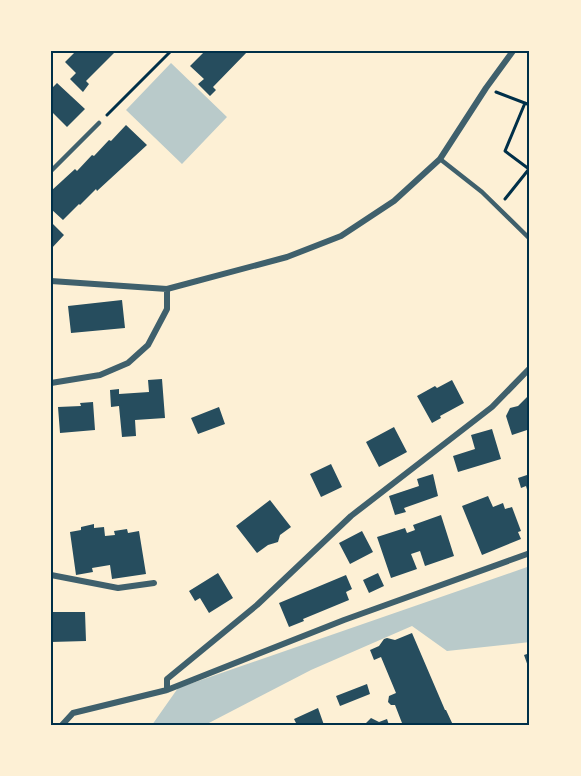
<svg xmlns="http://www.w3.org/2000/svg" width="581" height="776" font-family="'Noto Sans',sans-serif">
	<rect width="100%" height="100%" fill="#fdf0d5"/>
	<path fill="#b9caca" d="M 171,63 L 227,117 L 182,164 L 126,110 Z
		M 530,566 L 530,642 L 447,651 L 412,626 L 311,670 L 205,725 L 152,725 L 178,688 Z"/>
	<path fill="#264d5e" d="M 76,51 L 116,51 L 86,81 L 89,84 L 83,92 L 70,79 L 76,73 L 65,62 Z
		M 205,51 L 248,51 L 213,87 L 216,90 L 210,96 L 198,84 L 204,79 L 190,66 Z
		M 57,83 L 85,109 L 67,127 L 51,111 L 51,89 Z
		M 126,125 L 147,145 L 97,191 L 96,189 L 80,205 L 79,204 L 63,220 L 51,209 L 51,191 L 75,169 L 77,171 L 92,155 L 94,156 L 109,140 L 111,141 Z
		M 51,222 L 64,235 L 51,249 Z
		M 122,300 L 125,328 L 71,333 L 68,306 Z
		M 162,379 L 165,418 L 135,420 L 136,436 L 122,437 L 119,406 L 111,407 L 110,390 L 119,389 L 119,394 L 149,392 L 148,380 Z
		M 452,380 L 464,403 L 440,416 L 441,418 L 432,423 L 417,396 L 435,386 L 437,388 Z
		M 530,394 L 530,429 L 512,435 L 506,416 L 510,408 L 518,406 Z
		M 93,402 L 95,430 L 60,433 L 58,407 L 81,406 L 80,403 Z
		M 219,407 L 225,424 L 198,434 L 191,418 Z
		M 394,427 L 407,452 L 379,467 L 366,442 Z
		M 492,429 L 501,459 L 458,472 L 453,456 L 475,449 L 471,435 Z
		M 331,464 L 342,487 L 321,497 L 310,474 Z
		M 433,474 L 438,496 L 404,508 L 406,512 L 395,515 L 389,496 L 419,486 L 417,479 Z
		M 530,474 L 530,496 L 529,496 L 526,486 L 521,488 L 518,478 Z
		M 488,496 L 493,507 L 503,503 L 505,509 L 512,507 L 521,531 L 518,532 L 521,539 L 482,555 L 462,506 Z
		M 270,500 L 291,527 L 280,535 L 278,542 L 268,545 L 257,553 L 236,526 Z
		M 441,515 L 454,556 L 425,566 L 420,551 L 411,554 L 417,569 L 391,578 L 377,537 L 405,528 L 407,533 L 415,530 L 413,525 Z
		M 94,524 L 94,528 L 104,527 L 105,536 L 115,535 L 114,531 L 127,529 L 128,533 L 139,531 L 146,574 L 112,579 L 110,565 L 92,568 L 93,572 L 76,575 L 70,532 L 81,530 L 81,527 Z
		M 362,531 L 373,552 L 350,564 L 339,543 Z
		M 218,573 L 233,598 L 209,613 L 200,598 L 195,601 L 189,591 Z
		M 378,573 L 384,586 L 369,593 L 363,580 Z
		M 346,575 L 352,589 L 346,592 L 349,600 L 303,619 L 304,621 L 289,627 L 279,603 Z
		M 51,612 L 85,612 L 86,641 L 51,642 Z
		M 412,633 L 445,710 L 446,710 L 453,725 L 406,725 L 402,723 L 395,705 L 391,705 L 388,702 L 389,696 L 396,693 L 381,657 L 374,660 L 370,650 L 379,646 L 384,639 L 387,638 L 395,640 Z
		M 530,653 L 530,672 L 524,655 Z
		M 367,684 L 370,694 L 340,706 L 336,696 Z
		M 318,708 L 324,725 L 297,725 L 294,719 Z
		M 371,718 L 379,722 L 387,719 L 389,725 L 364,725 Z"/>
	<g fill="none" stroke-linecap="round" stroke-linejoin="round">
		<path stroke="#003049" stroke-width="3" d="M 496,92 L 530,105
			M 525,103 L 505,151 L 529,169
			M 107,115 L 171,51
			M 505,199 L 529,169"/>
		<path stroke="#3f606c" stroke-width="4.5" d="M 440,159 L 482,192 L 530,239
			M 51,171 L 99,123"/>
		<path stroke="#3f606c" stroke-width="6" d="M 51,281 L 167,289 L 287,257 L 341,236 L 394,201 L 440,159 L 486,88 L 513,51
			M 51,383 L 100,375 L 128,363 L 148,345 L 167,309 L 167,289
			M 51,575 L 118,588 L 154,583
			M 167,690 L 167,679 L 257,605 L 351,516 L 492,407 L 530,368
			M 62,725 L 73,713 L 167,690 L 344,620 L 530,553"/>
	</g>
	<rect width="581" height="776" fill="none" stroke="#fdf0d5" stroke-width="105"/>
	<rect x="52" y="52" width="476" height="672" fill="none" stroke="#003049" stroke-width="2"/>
</svg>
